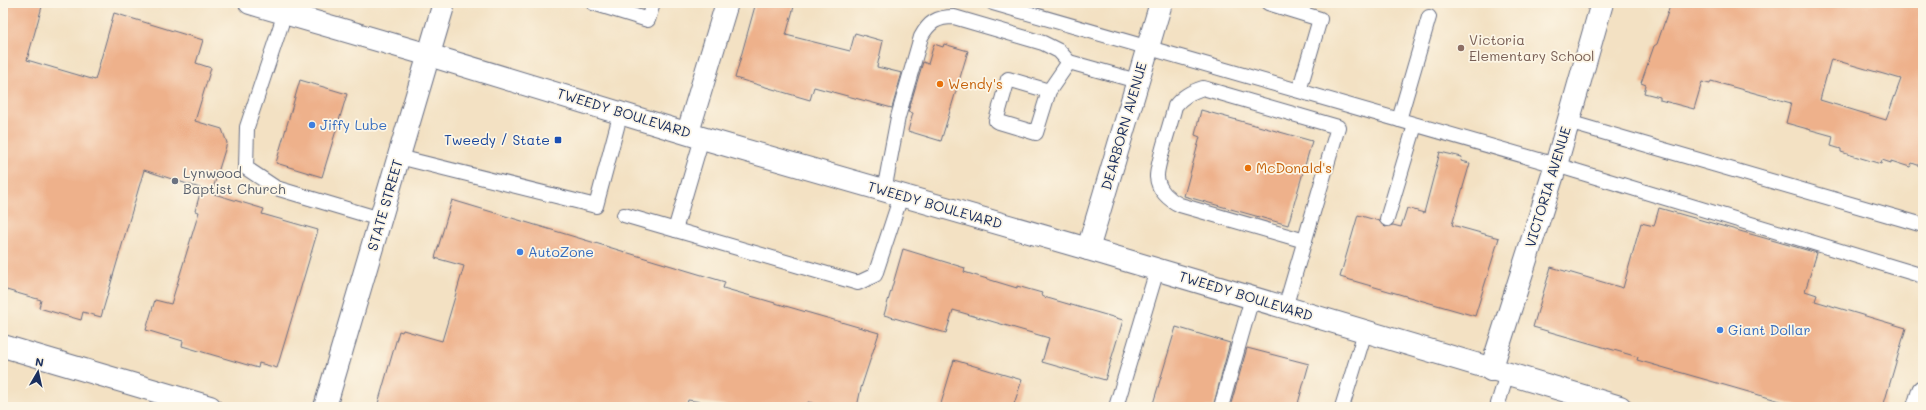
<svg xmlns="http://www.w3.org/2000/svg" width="1926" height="410" font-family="Mali,sans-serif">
	<rect width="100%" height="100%" fill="#fcf5e5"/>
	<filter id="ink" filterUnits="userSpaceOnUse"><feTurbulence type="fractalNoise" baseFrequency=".025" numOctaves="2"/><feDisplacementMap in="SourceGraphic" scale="8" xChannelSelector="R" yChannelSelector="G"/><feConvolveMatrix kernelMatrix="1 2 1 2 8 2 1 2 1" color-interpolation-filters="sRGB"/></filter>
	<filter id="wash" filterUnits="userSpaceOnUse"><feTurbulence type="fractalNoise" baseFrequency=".012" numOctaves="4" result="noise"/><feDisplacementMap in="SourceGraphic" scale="16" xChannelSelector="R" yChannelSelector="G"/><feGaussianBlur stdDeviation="0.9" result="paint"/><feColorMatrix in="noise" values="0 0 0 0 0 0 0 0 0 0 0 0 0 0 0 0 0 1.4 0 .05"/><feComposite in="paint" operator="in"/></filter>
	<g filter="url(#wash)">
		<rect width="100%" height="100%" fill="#f3e1c3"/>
		<g id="blocks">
			<path fill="#eeb18b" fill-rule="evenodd" d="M 3,3 L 43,3 L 27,60 L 95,80 L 114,13 L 203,40 L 196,63 L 211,68 L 195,121 L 222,129 L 227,143 L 212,192 L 144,170 L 101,317 L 83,312 L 81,320 L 39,308 L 41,300 L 3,289 Z
				M 757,3 L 795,3 L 786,35 L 850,51 L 855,33 L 883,41 L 877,67 L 902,73 L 892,108 L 814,87 L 810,100 L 735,78 L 755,6 Z
				M 1671,3 L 1923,3 L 1923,167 L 1912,163 L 1910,167 L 1891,161 L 1891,163 L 1882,160 L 1881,164 L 1841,152 L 1841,149 L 1831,146 L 1833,136 L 1786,123 L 1791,103 L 1711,81 L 1710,84 L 1702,82 L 1694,109 L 1660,100 L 1660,97 L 1644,93 L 1646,85 L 1641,83 L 1654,46 L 1657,44 ZM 1831,59 L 1901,79 L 1886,120 L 1820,100 Z
				M 934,44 L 943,47 L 944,44 L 968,51 L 941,141 L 908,131 L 913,113 L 908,112 L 923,62 L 928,64 Z
				M 300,80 L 347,94 L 322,177 L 276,163 Z
				M 1201,110 L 1312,141 L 1288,225 L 1184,196 L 1200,137 L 1195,135 Z
				M 1440,152 L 1462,157 L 1461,161 L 1470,163 L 1452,225 L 1499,238 L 1475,316 L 1340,277 L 1358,215 L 1379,221 L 1385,227 L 1393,225 L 1401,227 L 1407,208 L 1424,213 Z
				M 201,190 L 264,209 L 262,214 L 318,230 L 277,368 L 259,363 L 258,368 L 182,346 L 183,341 L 146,330 L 155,300 L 171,304 L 199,212 L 195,211 Z
				M 452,200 L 725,282 L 723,288 L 879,333 L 861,388 L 857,407 L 827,407 L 808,402 L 806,407 L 734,407 L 688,400 L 686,407 L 377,407 L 399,331 L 402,332 L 403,330 L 442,341 L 464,266 L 435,258 Z
				M 1659,208 L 1817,253 L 1805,291 L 1817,295 L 1815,301 L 1906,328 L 1883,407 L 1801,407 L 1637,360 L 1638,357 L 1533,327 L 1551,267 L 1623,288 L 1641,223 L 1654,226 Z
				M 903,249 L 965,268 L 964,272 L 1017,288 L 1017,286 L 1042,293 L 1041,295 L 1044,297 L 1123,320 L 1105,380 L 1042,362 L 1049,338 L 953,310 L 946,333 L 884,315 Z
				M 1176,327 L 1230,343 L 1213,407 L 1152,407 Z
				M 1247,348 L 1309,364 L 1297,407 L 1230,407 Z
				M 954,360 L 1022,380 L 1013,407 L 940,407 Z"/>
		</g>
	</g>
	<g filter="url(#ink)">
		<use href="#blocks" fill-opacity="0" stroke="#676d81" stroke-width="1"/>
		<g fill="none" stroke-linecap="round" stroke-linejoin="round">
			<g stroke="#676d81" stroke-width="16">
				<path id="lane" d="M 593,3 L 648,20 L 653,3
					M 993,3 L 1556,165 L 1923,276
					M 1268,3 L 1320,19 L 1299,91
					M 285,13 L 247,127 L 246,168 L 276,188 L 380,219
					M 1049,91 L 1036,133 L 996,121 L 1008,79 L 1049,91 L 1069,62 L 1137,81
					M 1399,120 L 1429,17
					M 1568,122 L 1923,225
					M 399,157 L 596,206 L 621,112
					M 884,191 L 898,117 L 921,37 C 929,22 937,17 954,17 L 1043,43 L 1059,51 L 1069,62
					M 624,215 L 858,283 L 875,275 L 901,196
					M 1387,219 L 1415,125
					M 675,230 L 702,138
					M 1285,308 L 1338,127 L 1203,88 C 1191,92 1183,96 1175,106 C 1172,120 1156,166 1157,177 C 1158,190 1169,200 1180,205 L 1305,241
					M 1116,407 L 1157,270
					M 1221,407 L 1252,298
					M 1342,407 L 1365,332
					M 1497,407 L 1507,374"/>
			</g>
			<g stroke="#676d81" stroke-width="24">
				<path id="street" d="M 688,132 L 727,3
					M 1088,249 L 1161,3
					M 3,346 L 210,407
					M 1491,370 L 1556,165 L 1602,3
					M 1918,407 L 1923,391"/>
			</g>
			<g stroke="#676d81" stroke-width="24">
				<path id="secondary" d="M 250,3 L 429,55 L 702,138 L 1088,249 L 1620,407
					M 325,407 L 444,3"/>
			</g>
			<use href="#lane" stroke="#fff" stroke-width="14"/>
			<use href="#street" stroke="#fff" stroke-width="22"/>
			<use href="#secondary" stroke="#fff" stroke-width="22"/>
		</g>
	</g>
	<circle fill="#8d6e63" stroke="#fcf5e5" stroke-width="1.5" cx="1461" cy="48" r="4"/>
	<g fill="#e8710a" stroke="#fcf5e5" stroke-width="1.5">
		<circle cx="940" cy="84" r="4"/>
		<circle cx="1248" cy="168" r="4"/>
	</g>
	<g fill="#3f7fe0" stroke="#fcf5e5" stroke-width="1.5">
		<circle cx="312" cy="125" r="4"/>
		<circle cx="520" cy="252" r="4"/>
		<circle cx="1720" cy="330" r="4"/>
	</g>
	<rect fill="#1a4fb4" stroke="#fcf5e5" stroke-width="1.5" x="554" y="136" width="8" height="8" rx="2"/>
	<circle fill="#6b7280" stroke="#fcf5e5" stroke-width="1.5" cx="175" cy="181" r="4"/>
	<g text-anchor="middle" stroke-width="3.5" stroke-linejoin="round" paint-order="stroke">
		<g font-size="14" fill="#785e54" stroke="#fcf5e5" text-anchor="start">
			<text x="1469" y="45">Victoria<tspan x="1469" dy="16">Elementary School</tspan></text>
		</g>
		<g font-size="14" fill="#c56008" stroke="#fcf5e5" text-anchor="start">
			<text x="948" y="89">Wendy's</text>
			<text x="1256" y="173">McDonald's</text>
		</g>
		<g font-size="14" fill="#1b2f5e" stroke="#fcf5e5">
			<text transform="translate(624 113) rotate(17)" y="5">TWEEDY BOULEVARD</text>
			<text transform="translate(1124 126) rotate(-74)" y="5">DEARBORN AVENUE</text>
			<text transform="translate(1548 187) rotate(-73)" y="5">VICTORIA AVENUE</text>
			<text transform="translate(385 205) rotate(-74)" y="5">STATE STREET</text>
			<text transform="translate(935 205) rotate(16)" y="5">TWEEDY BOULEVARD</text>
			<text transform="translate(1246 296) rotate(17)" y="5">TWEEDY BOULEVARD</text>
		</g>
		<g font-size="14" fill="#366cbe" stroke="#fcf5e5" text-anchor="start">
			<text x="320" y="130">Jiffy Lube</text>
			<text x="528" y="257">AutoZone</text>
			<text x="1728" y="335">Giant Dollar</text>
		</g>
		<g font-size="14" fill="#164399" stroke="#fcf5e5" text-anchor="end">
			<text x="550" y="145">Tweedy / State</text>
		</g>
		<g font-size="14" fill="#5b616d" stroke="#fcf5e5" text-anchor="start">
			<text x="183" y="178">Lynwood<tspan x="183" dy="16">Baptist Church</tspan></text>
		</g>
	</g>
	<rect width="1926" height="410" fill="none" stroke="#fcf5e5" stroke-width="16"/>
	<g transform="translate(38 372) rotate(9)" stroke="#fcf5e5" stroke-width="3" paint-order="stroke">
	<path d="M0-3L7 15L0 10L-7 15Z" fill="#1b2f5e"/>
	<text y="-6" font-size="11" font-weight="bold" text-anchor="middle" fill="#1b2f5e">N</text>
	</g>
</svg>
